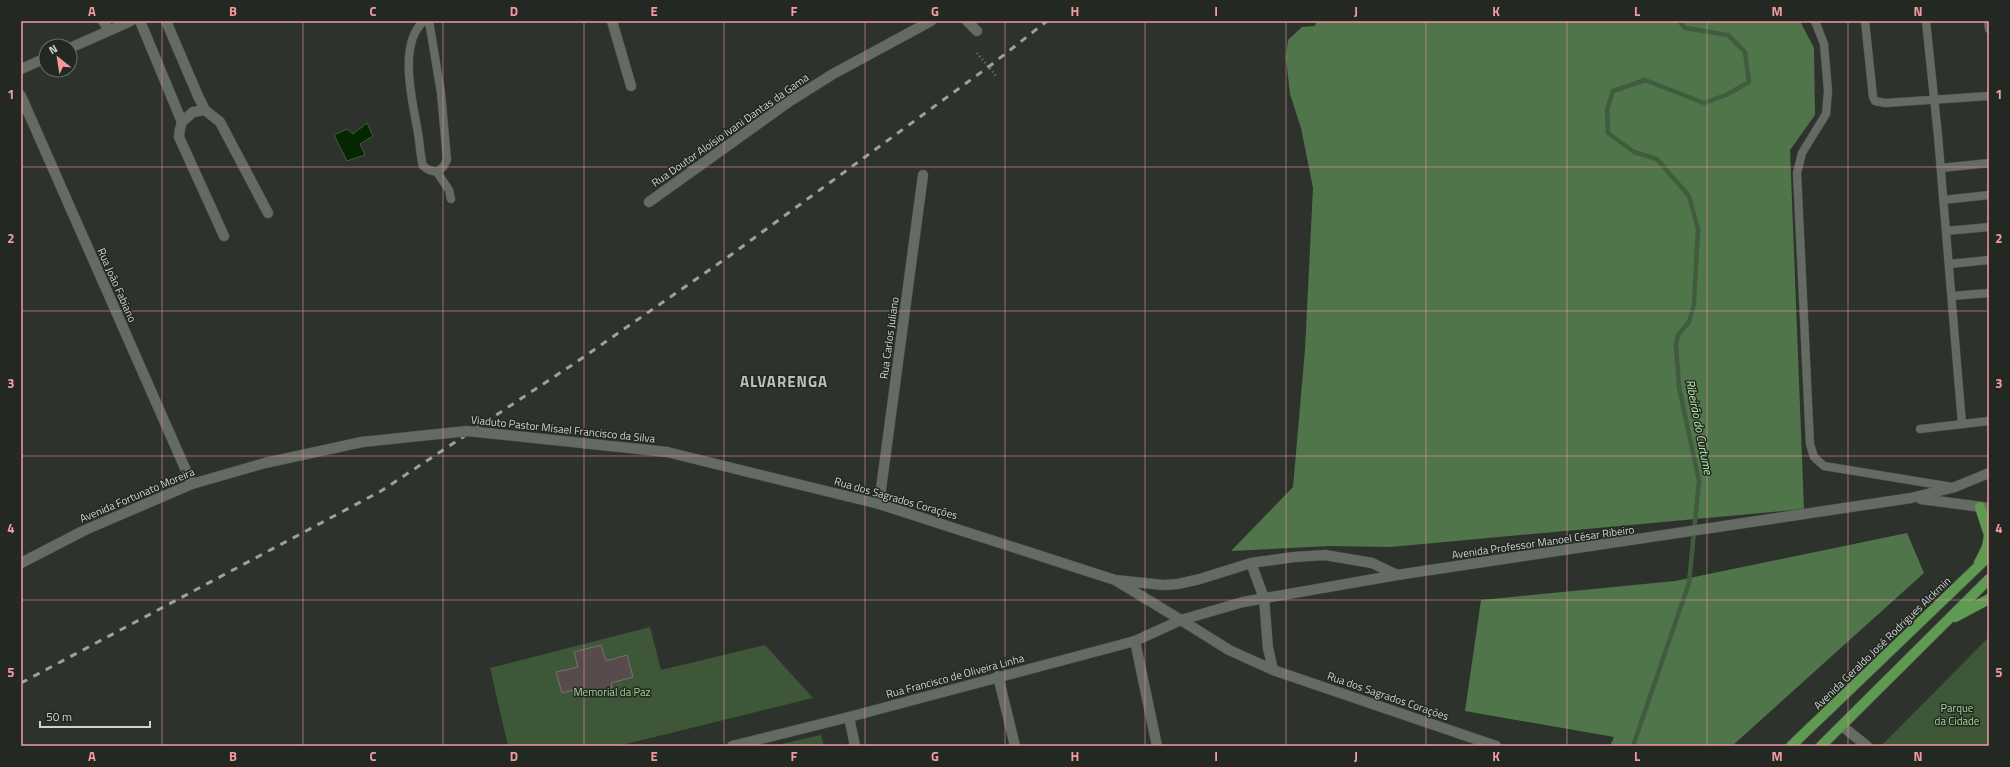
<svg xmlns="http://www.w3.org/2000/svg" width="2010" height="767" font-family="'Titillium Web',sans-serif">
	<rect width="100%" height="100%" fill="#2d332c"/>
	<path fill="#3e5739" d="M 650,627 L 661,670 L 765,645 L 813,698 L 618,746 L 508,746 L 490,668 Z
		M 1989,637 L 1989,746 L 1881,746 Z
		M 821,735 L 824,746 L 773,746 Z"/>
	<path fill="#51754a" d="M 1316,21 L 1800,21 L 1814,48 L 1815,115 L 1790,150 L 1804,509 L 1390,547 L 1330,546 L 1231,551 L 1293,487 L 1305,350 L 1313,188 L 1301,128 L 1290,94 L 1286,58 L 1288,40 L 1302,27 L 1315,26 Z
		M 1907,533 L 1924,573 L 1732,746 L 1610,746 L 1614,737 L 1465,711 L 1481,600 L 1675,581 Z"/>
	<path fill="#042700" stroke="#415b3e" d="M 367,123 L 373,136 L 360,144 L 365,155 L 347,161 L 334,135 L 347,129 L 353,134 Z"/>
	<g fill="none" stroke-linecap="round" stroke-linejoin="round">
		<path stroke="#415b3e" stroke-width="4.5" d="M 1633,746 L 1689,583 L 1699,481 L 1679,387 L 1676,345 L 1678,335 L 1689,322 L 1694,304 L 1698,229 L 1689,196 L 1657,159 L 1634,152 L 1608,133 L 1607,110 L 1613,91 L 1645,80 L 1704,103 L 1726,95 L 1749,82 L 1745,52 L 1728,35 L 1685,28 L 1679,21"/>
	</g>
	<path fill="#574b4c" stroke="#7c6f70" d="M 601,645 L 606,661 L 627,655 L 633,677 L 611,683 L 612,688 L 585,695 L 583,688 L 562,693 L 556,672 L 578,667 L 574,652 Z"/>
	<g fill="none" stroke-linecap="round" stroke-linejoin="round">
		<g stroke="#494f48" stroke-width="9">
			<path id="lane" d="M 424,21 C 397,44 413,103 418,133 C 420,144 420,155 423,166 L 429,170 L 437,172 L 443,167 L 447,160 L 441,93 L 429,21
				M 1815,21 L 1824,44 L 1828,91 L 1826,114 L 1802,153 L 1797,173 L 1810,444 L 1814,457 L 1824,466 L 1952,487
				M 1865,21 L 1873,97 L 1875,101 L 1885,103 L 1989,96
				M 1926,21 L 1938,136 L 1962,424
				M 1988,21 L 1989,29
				M 1941,168 L 1989,163
				M 437,172 L 449,190 L 451,199
				M 1943,200 L 1989,195
				M 1946,231 L 1989,227
				M 1949,264 L 1989,260
				M 1952,296 L 1989,293
				M 1920,429 L 1989,421"/>
		</g>
		<g stroke="#494f48" stroke-width="11">
			<path id="street" d="M 103,21 L 109,30
				M 140,21 L 182,122 L 180,129 L 179,137 L 224,236
				M 166,21 L 198,96 L 205,110 L 220,122 L 268,213
				M 612,21 L 631,86
				M 967,21 L 977,31
				M 21,96 L 192,484
				M 182,122 L 193,112 L 205,110
				M 649,202 L 790,101 L 833,74 L 931,21
				M 879,504 L 923,175
				M 1264,598 L 1268,648 L 1273,670
				M 1181,620 L 1229,650 L 1273,670 L 1496,746
				M 1135,641 L 1157,746
				M 998,676 L 1015,746
				M 849,717 L 855,746
				M 1842,726 L 1867,746"/>
		</g>
		<g stroke="#494f48" stroke-width="11">
			<path id="secondary" d="M 70,48 L 131,21
				M 21,69 L 46,58
				M 667,452 L 879,504 L 1115,580 L 1163,585 L 1178,584 L 1200,579 L 1251,563 L 1294,557 L 1325,555 L 1372,563 L 1397,575
				M 1921,499 L 1989,508
				M 21,563 L 85,530 L 192,484 L 265,463 L 362,442
				M 1251,563 L 1264,598
				M 1115,580 L 1181,620
				M 732,746 L 849,717 L 1135,641 L 1181,620 L 1243,602 L 1397,575 L 1911,498 L 1955,487 L 1989,473"/>
		</g>
		<g stroke="#494f48" stroke-width="11">
			<path id="primary" d="M 1980,507 L 1989,535
				M 1979,563 L 1987,547 L 1989,535
				M 1955,617 L 1989,599
				M 1791,746 L 1989,556
				M 1821,746 L 1989,579"/>
		</g>
		<path stroke="#7a7f79" stroke-width="2.5" stroke-dasharray="1 3" stroke-linecap="butt" d="M 977,53 L 997,77"/>
		<use href="#lane" stroke="#646b62" stroke-width="8"/>
		<use href="#street" stroke="#646b62" stroke-width="10"/>
		<use href="#secondary" stroke="#646b62" stroke-width="10"/>
		<use href="#primary" stroke="#5f9a52" stroke-width="10"/>
		<path stroke="#9ca19b" stroke-width="3" stroke-dasharray="7 7" stroke-linecap="butt" d="M 21,683 L 381,491 L 575,363 L 728,257 L 991,65 L 1047,21"/>
		<g stroke="#494f48" stroke-width="11" stroke-linecap="butt">
			<path id="secondary-bridge" d="M 362,442 L 467,431 L 667,452"/>
		</g>
		<use href="#secondary-bridge" stroke="#646b62" stroke-width="10"/>
	</g>
	<path fill="none" stroke="#f49aa2" stroke-width="1" stroke-opacity="0.55" d="M 162,21 L 162,746M 303,21 L 303,746M 443,21 L 443,746M 584,21 L 584,746M 724,21 L 724,746M 865,21 L 865,746M 1005,21 L 1005,746M 1145,21 L 1145,746M 1286,21 L 1286,746M 1426,21 L 1426,746M 1567,21 L 1567,746M 1707,21 L 1707,746M 1848,21 L 1848,746M 21,167 L 1989,167M 21,311 L 1989,311M 21,456 L 1989,456M 21,600 L 1989,600"/>
	<g text-anchor="middle" stroke-width="3" stroke-linejoin="round" paint-order="stroke">
		<g font-size="11" fill="#d0d4cf" stroke="#232922">
			<text transform="translate(730 130) rotate(-35)" y="4">Rua Doutor Aloísio Ivani Dantas da Gama</text>
			<text transform="translate(117 285) rotate(66)" y="4">Rua João Fabiano</text>
			<text transform="translate(889 338) rotate(-82)" y="4">Rua Carlos Juliano</text>
			<text transform="translate(563 429) rotate(6)" y="4">Viaduto Pastor Misael Francisco da Silva</text>
			<text transform="translate(137 495) rotate(-23)" y="4">Avenida Fortunato Moreira</text>
			<text transform="translate(896 498) rotate(16)" y="4">Rua dos Sagrados Corações</text>
			<text transform="translate(1543 542) rotate(-8)" y="4">Avenida Professor Manoel César Ribeiro</text>
			<text transform="translate(1882 643) rotate(-44)" y="4">Avenida Geraldo José Rodrigues Alckmin</text>
			<text transform="translate(955 676) rotate(-15)" y="4">Rua Francisco de Oliveira Linha</text>
			<text transform="translate(1388 696) rotate(19)" y="4">Rua dos Sagrados Corações</text>
		</g>
		<g font-size="11" fill="#a0d895" stroke="#232922">
			<text x="612" y="696">Memorial da Paz</text>
			<text x="1957" y="712">Parque<tspan x="1957" dy="13">da Cidade</tspan></text>
		</g>
		<g font-size="12" font-style="italic" fill="#b8f1ad" stroke="#232922">
			<text transform="translate(1699 427) rotate(79)" y="4">Ribeirão do Curtume</text>
		</g>
		<g font-size="15" font-weight="bold" letter-spacing="1" fill="#bac2b8" stroke="#232922">
			<text x="784" y="387">ALVARENGA</text>
		</g>
	</g>
	<rect width="2010" height="767" fill="none" stroke="#232922" stroke-width="44"/>
	<g transform="translate(58 58) rotate(330)"><circle r="19" fill="#232922" stroke="#686d67"/>
	<path d="M0-3L7 15L0 10L-7 15Z" fill="#f49aa2"/>
	<text y="-6" font-size="11" font-weight="bold" text-anchor="middle" fill="#d0d4cf">N</text>
	</g>
	<path d="M40 721v6h110v-6" fill="none" stroke="#d0d4cf" stroke-width="2"/>
	<text x="46" y="721" font-size="12" fill="#d0d4cf" stroke="#232922" stroke-width="3" paint-order="stroke">50 m</text>
	<rect x="22" y="22" width="1966" height="723" fill="none" stroke="#f49aa2" stroke-width="1.5"/>
	<g font-size="13" text-anchor="middle" font-weight="bold" fill="#f49aa2">
		<text x="92" y="16">A</text>
		<text x="233" y="16">B</text>
		<text x="373" y="16">C</text>
		<text x="514" y="16">D</text>
		<text x="654" y="16">E</text>
		<text x="794" y="16">F</text>
		<text x="935" y="16">G</text>
		<text x="1075" y="16">H</text>
		<text x="1216" y="16">I</text>
		<text x="1356" y="16">J</text>
		<text x="1496" y="16">K</text>
		<text x="1637" y="16">L</text>
		<text x="1777" y="16">M</text>
		<text x="1918" y="16">N</text>
		<text x="11" y="99">1</text>
		<text x="1999" y="99">1</text>
		<text x="11" y="243">2</text>
		<text x="1999" y="243">2</text>
		<text x="11" y="388">3</text>
		<text x="1999" y="388">3</text>
		<text x="11" y="533">4</text>
		<text x="1999" y="533">4</text>
		<text x="11" y="677">5</text>
		<text x="1999" y="677">5</text>
		<text x="92" y="761">A</text>
		<text x="233" y="761">B</text>
		<text x="373" y="761">C</text>
		<text x="514" y="761">D</text>
		<text x="654" y="761">E</text>
		<text x="794" y="761">F</text>
		<text x="935" y="761">G</text>
		<text x="1075" y="761">H</text>
		<text x="1216" y="761">I</text>
		<text x="1356" y="761">J</text>
		<text x="1496" y="761">K</text>
		<text x="1637" y="761">L</text>
		<text x="1777" y="761">M</text>
		<text x="1918" y="761">N</text>
	</g>
</svg>
